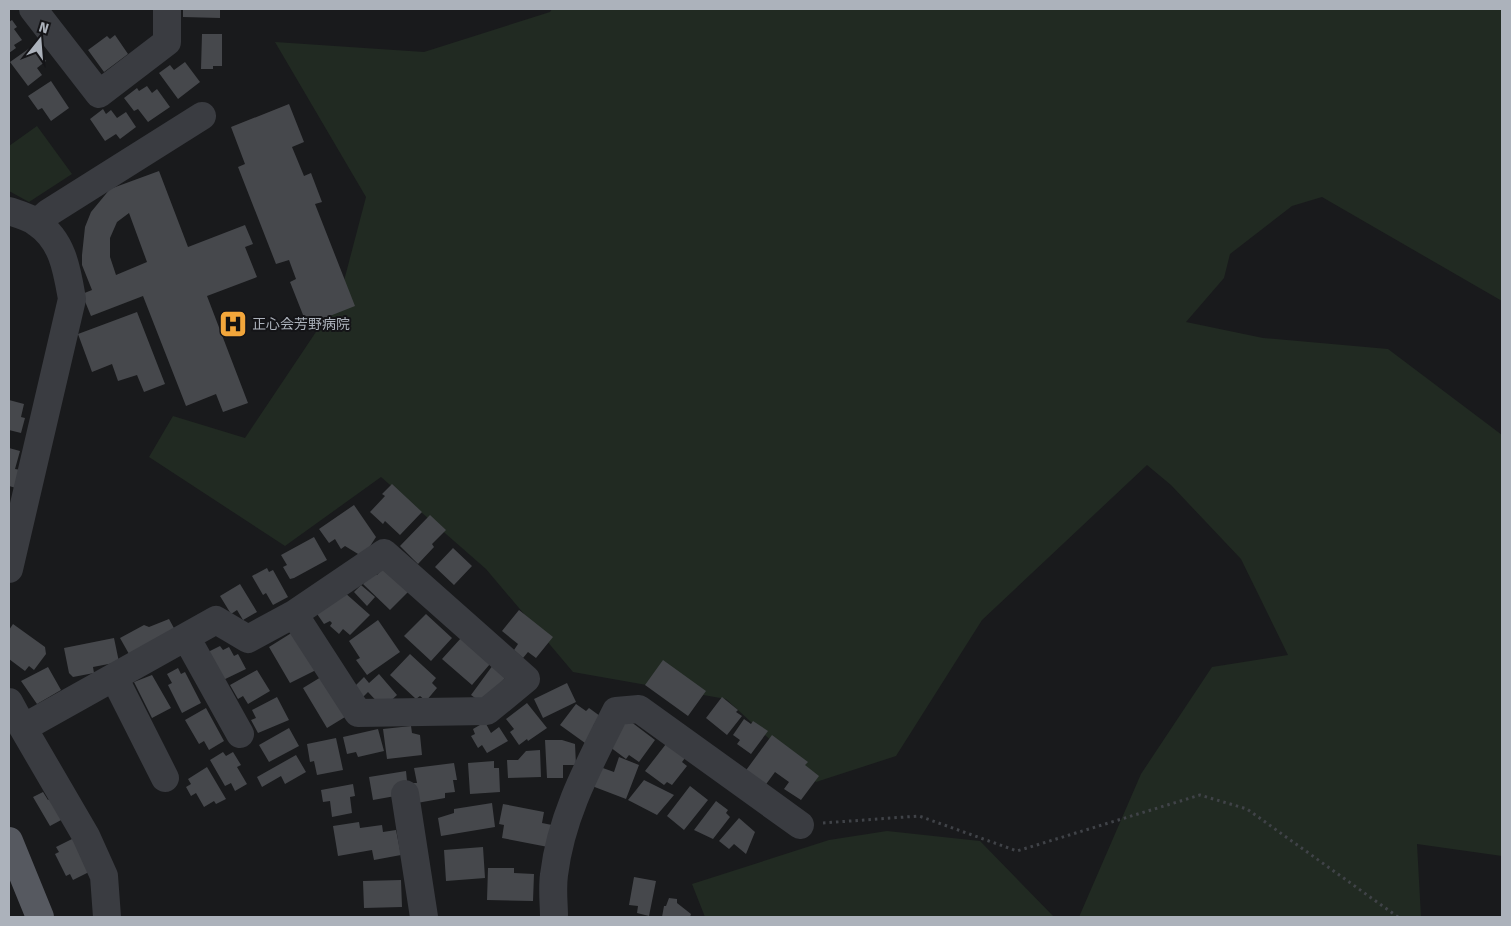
<svg xmlns="http://www.w3.org/2000/svg" width="1511" height="926" font-family="'Fira Sans','Noto Sans JP',sans-serif">
	<rect width="100%" height="100%" fill="#191a1c"/>
	<path fill="#212a22" d="M 552,9 L 1502,9 L 1502,301 L 1322,197 L 1292,206 L 1230,254 L 1224,278 L 1186,322 L 1263,338 L 1388,349 L 1502,435 L 1502,856 L 1417,844 L 1421,917 L 1079,917 L 1141,774 L 1212,667 L 1288,655 L 1241,559 L 1171,485 L 1147,465 L 982,620 L 896,756 L 816,782 L 726,699 L 573,672 L 486,569 L 381,477 L 285,546 L 149,457 L 173,416 L 245,438 L 340,296 L 366,197 L 275,42 L 424,52 L 550,12 Z
		M 37,126 L 72,174 L 29,202 L 9,191 L 9,146 Z
		M 887,831 L 980,841 L 1054,917 L 705,917 L 692,884 L 829,840 Z"/>
	<path fill="#46484c" fill-rule="evenodd" d="M 183,9 L 220,9 L 220,18 L 183,17 Z
		M 12,20 L 17,27 L 14,29 L 22,40 L 14,45 L 16,48 L 9,53 L 9,22 Z
		M 202,34 L 222,34 L 222,66 L 213,66 L 213,69 L 201,69 Z
		M 115,35 L 128,54 L 104,72 L 88,50 L 107,36 L 110,39 Z
		M 34,45 L 46,61 L 37,68 L 42,75 L 28,86 L 10,62 Z
		M 185,62 L 200,82 L 178,99 L 159,73 L 170,65 L 174,70 Z
		M 51,81 L 69,108 L 51,121 L 42,108 L 38,110 L 28,96 Z
		M 147,86 L 152,93 L 157,89 L 170,107 L 148,122 L 138,109 L 134,111 L 124,98 L 137,88 L 139,91 Z
		M 289,104 L 304,142 L 292,147 L 304,176 L 311,173 L 322,202 L 315,204 L 355,306 L 307,325 L 290,282 L 296,279 L 289,260 L 276,264 L 238,167 L 245,164 L 231,127 Z
		M 103,109 L 106,114 L 111,110 L 117,118 L 126,112 L 136,127 L 120,139 L 116,134 L 105,141 L 90,119 Z
		M 159,171 L 188,247 L 245,225 L 253,244 L 245,247 L 257,277 L 207,296 L 248,403 L 223,412 L 216,394 L 186,406 L 143,296 L 91,316 L 82,294 L 92,290 L 82,265 L 82,255 L 85,227 L 91,212 L 110,189 ZM 129,213 L 147,262 L 116,275 L 110,257 L 110,238 L 117,222 Z
		M 137,312 L 165,384 L 144,392 L 137,375 L 118,381 L 112,364 L 92,372 L 78,334 Z
		M 9,400 L 24,404 L 21,417 L 25,418 L 21,433 L 9,430 Z
		M 9,448 L 20,451 L 15,469 L 21,470 L 16,488 L 9,486 Z
		M 392,484 L 422,512 L 400,535 L 385,521 L 383,524 L 370,512 L 385,496 L 382,494 Z
		M 354,505 L 376,537 L 363,557 L 345,546 L 341,549 L 335,539 L 329,543 L 319,529 Z
		M 430,515 L 446,530 L 432,544 L 434,547 L 418,564 L 400,546 Z
		M 314,537 L 327,560 L 294,578 L 290,579 L 283,567 L 287,565 L 281,555 Z
		M 453,548 L 472,566 L 454,585 L 435,567 Z
		M 267,568 L 269,572 L 273,570 L 288,597 L 273,605 L 266,593 L 263,595 L 252,576 Z
		M 383,568 L 408,592 L 390,610 L 363,584 L 374,573 L 377,575 Z
		M 240,584 L 257,612 L 243,620 L 237,610 L 231,614 L 220,596 Z
		M 361,585 L 375,597 L 367,606 L 354,592 Z
		M 344,592 L 370,615 L 350,635 L 343,629 L 339,634 L 330,626 L 332,623 L 330,621 L 324,624 L 315,611 Z
		M 519,610 L 553,637 L 536,658 L 528,652 L 523,658 L 514,650 L 518,644 L 502,631 Z
		M 426,614 L 452,638 L 431,661 L 404,636 Z
		M 169,619 L 175,630 L 129,654 L 120,638 L 144,625 L 149,627 Z
		M 378,620 L 400,652 L 367,675 L 356,660 L 360,658 L 349,641 Z
		M 13,624 L 45,647 L 46,654 L 34,670 L 29,666 L 25,671 L 9,659 L 9,630 Z
		M 293,632 L 316,670 L 290,683 L 269,647 Z
		M 114,638 L 119,662 L 93,667 L 94,673 L 73,677 L 69,673 L 64,648 Z
		M 461,638 L 490,664 L 472,685 L 442,659 Z
		M 220,646 L 223,650 L 229,647 L 234,656 L 238,654 L 246,669 L 219,682 L 204,654 Z
		M 410,654 L 436,678 L 432,683 L 437,688 L 426,701 L 420,696 L 416,699 L 390,675 Z
		M 663,660 L 706,691 L 688,716 L 645,685 Z
		M 493,665 L 507,675 L 488,701 L 482,703 L 471,695 Z
		M 48,667 L 61,690 L 37,704 L 21,681 Z
		M 178,668 L 181,674 L 185,672 L 201,703 L 182,713 L 168,685 L 172,683 L 167,674 Z
		M 257,670 L 270,691 L 248,704 L 243,696 L 238,699 L 230,685 Z
		M 379,674 L 397,695 L 383,708 L 368,692 L 360,700 L 351,690 L 364,677 L 369,683 Z
		M 152,675 L 171,708 L 152,718 L 134,682 Z
		M 321,677 L 345,717 L 327,728 L 303,688 Z
		M 567,683 L 576,702 L 543,718 L 534,699 Z
		M 277,697 L 289,720 L 258,733 L 251,720 L 256,718 L 252,710 Z
		M 722,697 L 738,710 L 736,712 L 742,716 L 727,735 L 706,718 Z
		M 527,703 L 547,728 L 528,741 L 527,739 L 519,745 L 510,732 L 514,729 L 506,719 Z
		M 576,704 L 586,711 L 589,708 L 600,716 L 593,726 L 596,728 L 585,743 L 560,725 Z
		M 206,708 L 224,741 L 209,750 L 204,741 L 199,744 L 185,720 Z
		M 626,718 L 655,740 L 639,762 L 629,755 L 626,759 L 610,747 Z
		M 744,719 L 751,724 L 753,721 L 768,731 L 751,754 L 737,744 L 740,740 L 733,735 Z
		M 485,722 L 491,733 L 499,727 L 508,741 L 487,753 L 482,745 L 478,748 L 471,736 L 475,734 L 473,729 Z
		M 411,726 L 412,733 L 420,735 L 422,755 L 387,759 L 383,729 Z
		M 289,728 L 299,746 L 269,762 L 259,745 Z
		M 378,729 L 384,751 L 358,757 L 356,752 L 347,754 L 343,737 Z
		M 772,735 L 808,762 L 805,765 L 819,776 L 801,800 L 784,789 L 789,782 L 775,772 L 764,787 L 744,773 Z
		M 336,738 L 343,770 L 317,775 L 314,761 L 310,762 L 307,744 Z
		M 545,740 L 562,740 L 575,744 L 576,765 L 563,765 L 563,778 L 547,778 Z
		M 666,744 L 685,758 L 682,762 L 687,766 L 672,785 L 667,782 L 664,785 L 645,771 Z
		M 540,750 L 541,777 L 508,778 L 507,760 L 518,760 L 526,751 Z
		M 223,752 L 226,756 L 233,752 L 241,765 L 237,767 L 247,784 L 235,791 L 231,783 L 225,786 L 210,760 Z
		M 296,755 L 306,772 L 285,784 L 281,776 L 262,787 L 257,777 Z
		M 619,757 L 639,765 L 626,799 L 592,786 L 600,767 L 614,772 Z
		M 494,761 L 494,768 L 499,768 L 500,792 L 470,794 L 468,763 Z
		M 454,763 L 457,780 L 453,780 L 455,792 L 445,793 L 445,798 L 417,803 L 413,783 L 417,783 L 414,768 Z
		M 207,767 L 226,799 L 216,804 L 214,801 L 204,807 L 196,793 L 191,796 L 186,787 L 191,784 L 188,779 Z
		M 406,771 L 407,781 L 401,795 L 373,800 L 369,777 Z
		M 644,780 L 674,795 L 657,815 L 628,800 Z
		M 353,784 L 355,796 L 350,797 L 352,813 L 332,817 L 330,801 L 323,802 L 321,790 Z
		M 690,786 L 708,800 L 684,830 L 667,816 Z
		M 43,792 L 48,800 L 52,798 L 63,819 L 50,826 L 33,797 Z
		M 716,801 L 728,810 L 726,813 L 730,817 L 713,839 L 694,830 Z
		M 492,803 L 495,827 L 441,836 L 438,818 L 454,813 L 454,809 Z
		M 503,804 L 544,812 L 542,823 L 552,825 L 548,847 L 502,838 L 504,825 L 499,824 Z
		M 739,818 L 755,832 L 746,854 L 734,844 L 729,849 L 719,841 Z
		M 359,822 L 360,828 L 382,825 L 383,832 L 396,830 L 401,855 L 374,860 L 372,850 L 338,856 L 333,826 Z
		M 74,838 L 91,871 L 73,880 L 70,874 L 66,876 L 55,854 L 59,852 L 56,847 Z
		M 483,847 L 485,878 L 446,881 L 444,850 Z
		M 488,868 L 514,868 L 514,873 L 534,874 L 533,901 L 487,900 Z
		M 634,877 L 656,881 L 649,916 L 637,913 L 638,906 L 629,905 Z
		M 401,880 L 402,907 L 364,908 L 363,881 Z
		M 669,898 L 677,899 L 677,903 L 691,914 L 690,917 L 662,917 L 664,906 L 666,906 Z"/>
	<g fill="none" stroke-linecap="round" stroke-linejoin="round">
		<path stroke="#404348" stroke-width="3" stroke-dasharray="2.5 4" stroke-linecap="butt" d="M 823,823 L 919,816 L 1017,851 L 1200,795 L 1247,809 L 1398,917"/>
		<path stroke="#3a3c41" stroke-width="28" d="M 33,9 L 99,94 L 167,42 L 167,9
			M 9,211 C 18,214 30,217 37,223 C 63,241 67,270 72,299 L 9,569
			M 37,223 L 48,213 L 202,116
			M 186,637 L 240,734
			M 114,677 L 165,778
			M 9,702 L 23,728
			M 405,794 L 424,917
			M 107,917 L 104,876 L 86,836 L 23,728 L 216,620 L 248,639 L 294,614 L 384,553 L 526,679 L 487,711 L 358,713 L 294,614
			M 554,917 C 554,904 552,889 554,875 C 561,815 590,763 616,711 L 639,709 L 800,825"/>
		<path stroke="#565960" stroke-width="28" d="M 9,841 L 40,917"/>
	</g>
	<defs>
		<g id="hospital-square" transform="scale(1.4375)"><rect x="-9" y="-9" width="18" height="18" rx="4" fill="#f2a63b" stroke="#141417"/><path d="M-5-5h3v3.5h4V-5h3V5h-3V1.5h-4V5h-3Z" fill="#111"/></g>
	</defs>
	<g fill-rule="evenodd">
		<use href="#hospital-square" x="233" y="324"/>
	</g>
	<g text-anchor="middle" stroke-width="4" stroke-linejoin="round" paint-order="stroke">
		<g font-size="14" fill="#acb2bb" stroke="#141417" text-anchor="start">
			<text x="252" y="329">正心会芳野病院</text>
		</g>
	</g>
	<rect width="1511" height="926" fill="none" stroke="#acb2bb" stroke-width="20"/>
	<g transform="translate(40 40) rotate(17)" stroke="#141417" stroke-width="4" paint-order="stroke">
	<path d="M0-4L9 19L0 12L-9 19Z" fill="#acb2bb"/>
	<text y="-8" font-size="14" font-weight="bold" text-anchor="middle" fill="#acb2bb">N</text>
	</g>
</svg>
